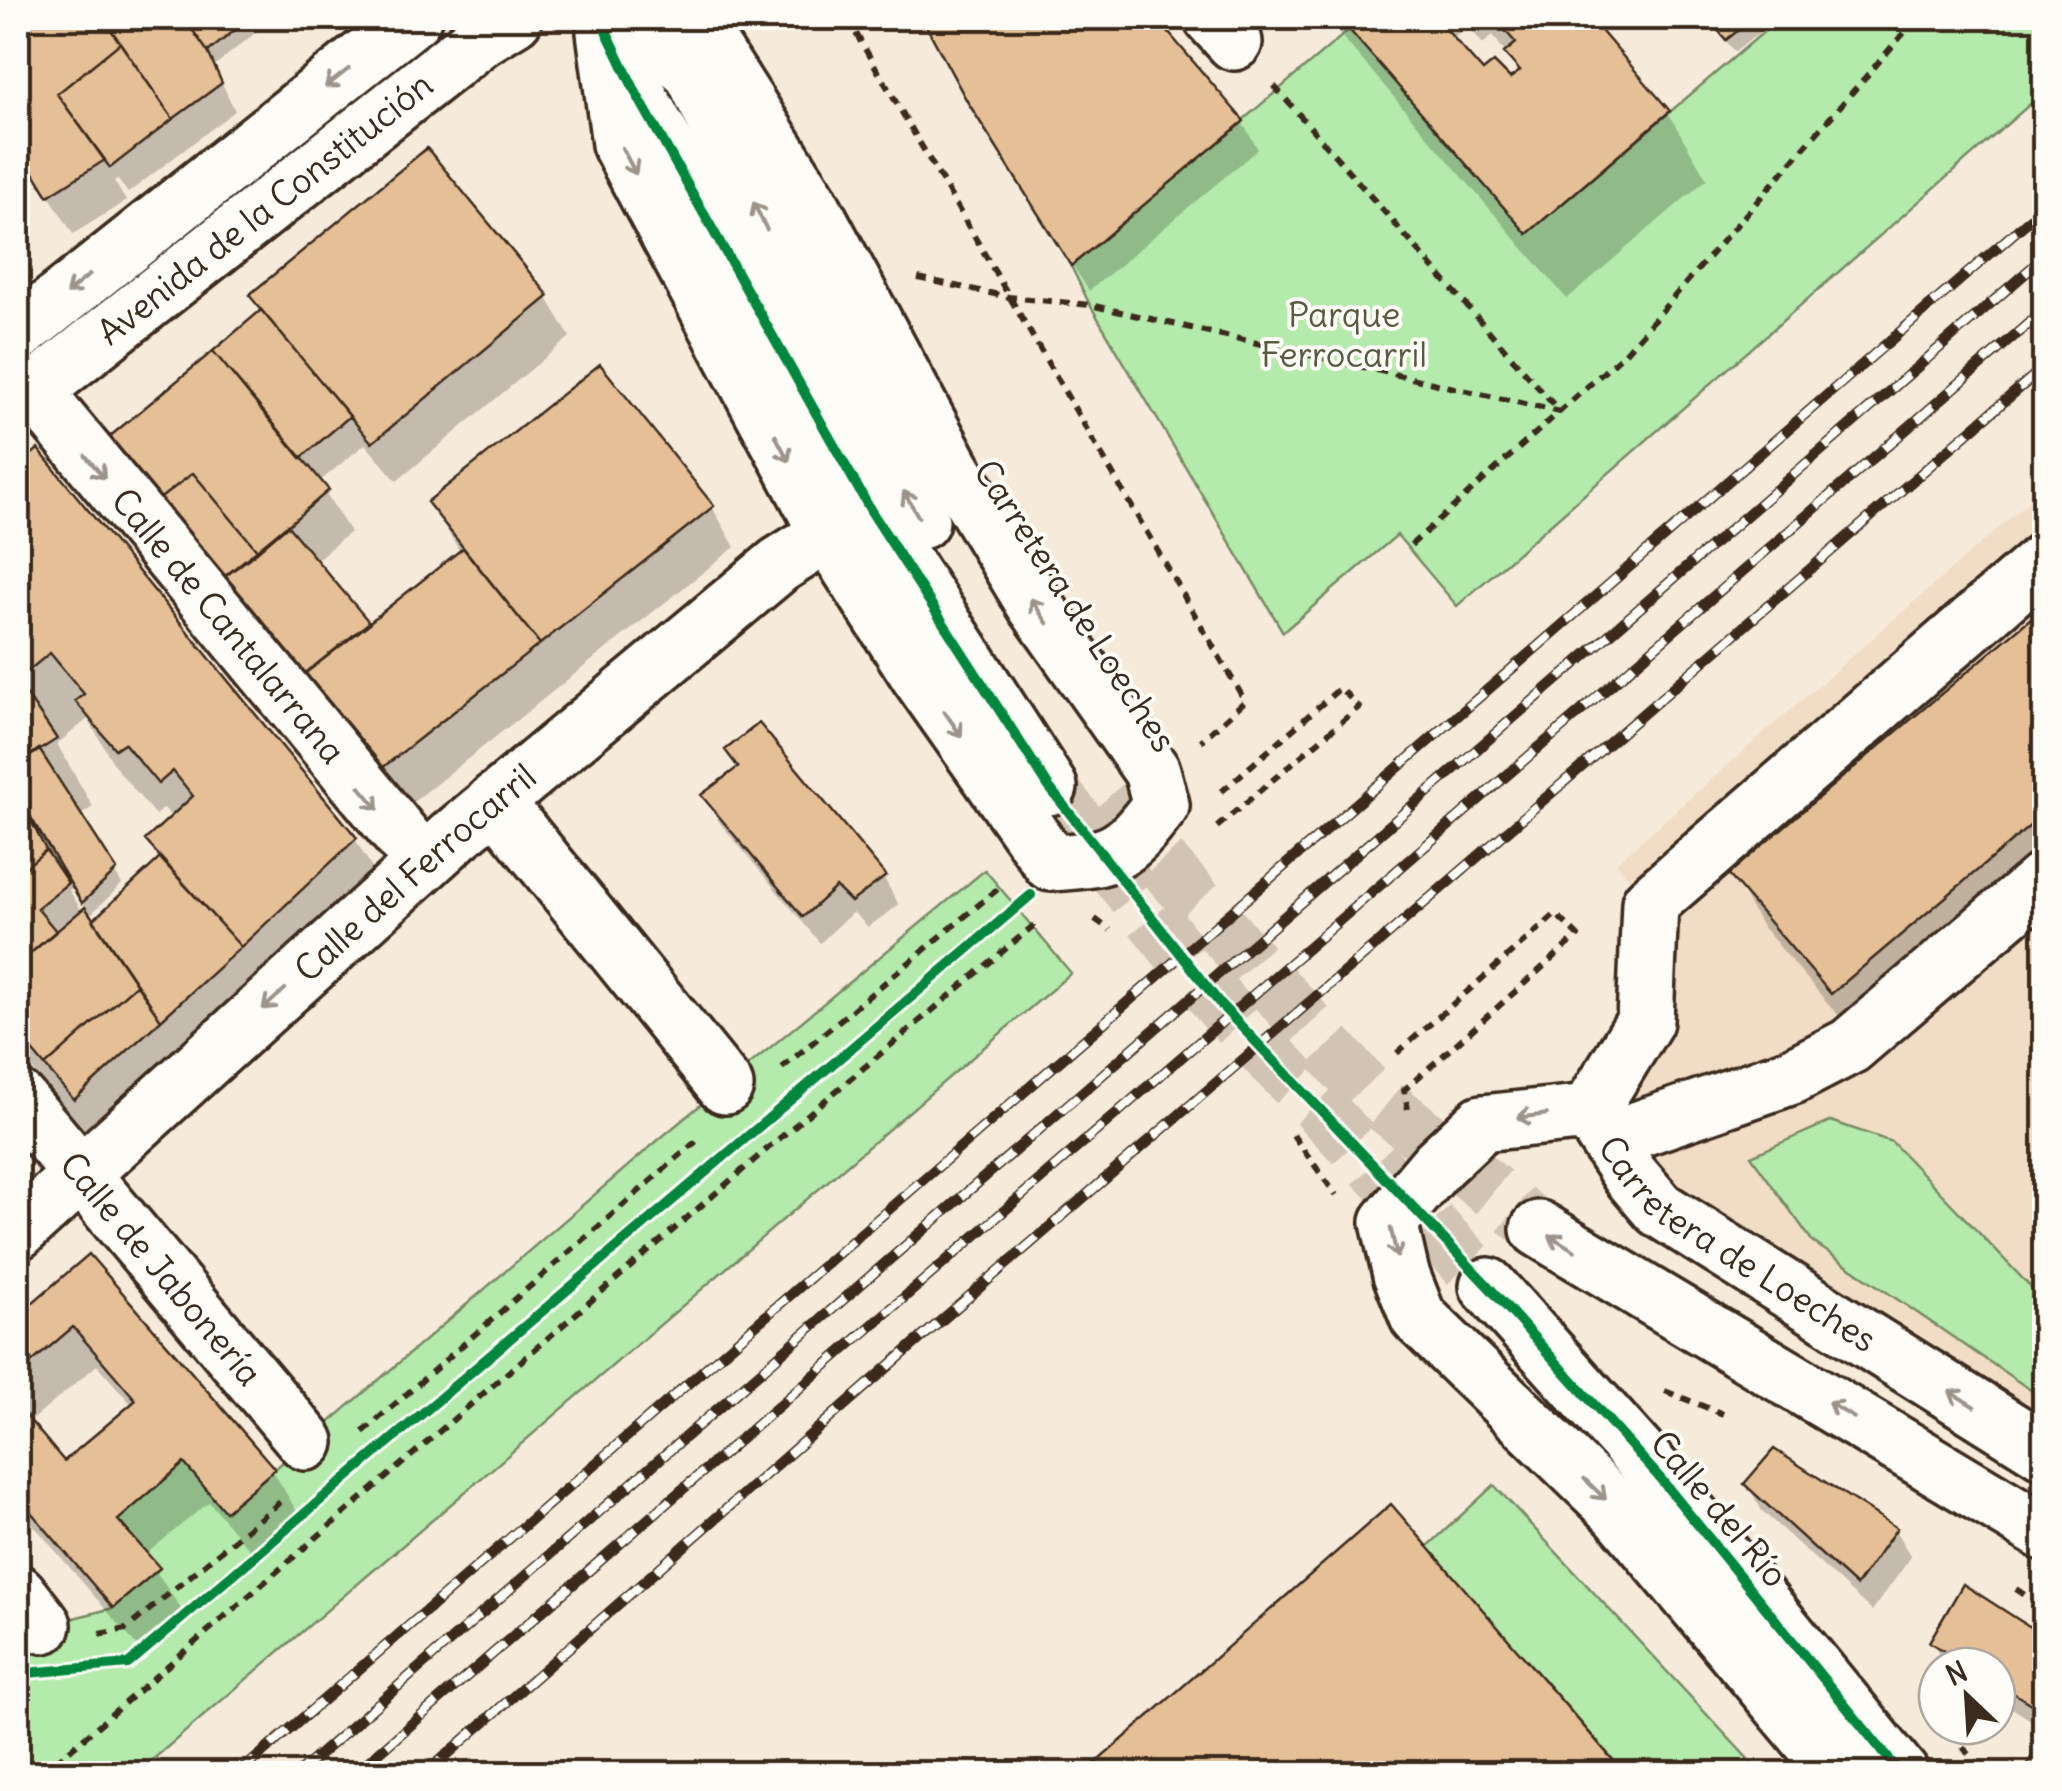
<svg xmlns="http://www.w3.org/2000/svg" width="2062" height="1791" font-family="Delius,sans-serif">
	<rect width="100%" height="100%" fill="#f6eada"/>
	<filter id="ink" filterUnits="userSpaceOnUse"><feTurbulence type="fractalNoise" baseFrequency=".01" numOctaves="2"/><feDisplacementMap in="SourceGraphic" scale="20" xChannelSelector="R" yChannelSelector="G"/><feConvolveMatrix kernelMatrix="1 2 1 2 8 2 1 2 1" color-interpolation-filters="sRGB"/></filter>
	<g filter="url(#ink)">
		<path fill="#f1ddc6" d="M 2044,488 L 2044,1451 L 1659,1209 L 1610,1139 L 1650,904 L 1616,863 Z"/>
		<path fill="#b4eaac" stroke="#788a65" stroke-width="2.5" d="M 1780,18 L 2044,18 L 2044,92 L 1457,606 L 1397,535 L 1283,632 L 1090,305 L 1071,266 L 1350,29 L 1527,234 Z
			M 985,870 L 1071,973 L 137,1773 L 18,1774 L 18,1632 L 113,1608 L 159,1568 L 118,1520 L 184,1463 L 226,1511 L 663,1136 Z
			M 1831,1121 L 1892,1142 L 2044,1301 L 2044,1399 L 1813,1242 L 1751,1156 Z
			M 1494,1485 L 1761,1773 L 1625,1773 L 1427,1547 Z"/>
		<path fill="#0003" fill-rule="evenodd" d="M 18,18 L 274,18 L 214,66 L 235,111 L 128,193 L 117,179 L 114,181 L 126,201 L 73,234 L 32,168 L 18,178 Z
			M 924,18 L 1153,18 L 1242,122 L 1258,149 L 1089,291 L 986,129 Z
			M 1326,18 L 1586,18 L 1668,113 L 1707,179 L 1567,299 ZM 1468,26 L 1483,44 L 1493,35 L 1520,75 L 1510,81 L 1483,75 L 1455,37 Z
			M 1707,18 L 1777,18 L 1735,52 Z
			M 252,296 L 547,298 L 570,337 L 397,481 L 365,444 L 319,482 L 350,532 L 315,561 L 369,626 L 461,553 L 430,503 L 712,507 L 735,547 L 402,811 L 179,541 L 262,313 Z
			M 37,452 L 355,839 L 394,906 L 114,1166 L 18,1052 L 18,470 ZM 88,719 L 116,768 L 155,815 L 164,808 L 172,818 L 148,840 L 160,861 L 92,924 L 88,917 L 122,884 L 79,816 L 93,807 L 57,744 ZM 73,887 L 87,909 L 83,913 L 69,890 Z
			M 2044,610 L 2044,889 L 1862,1043 L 1761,925 L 1732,874 Z
			M 759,726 L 884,878 L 899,905 L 868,927 L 853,912 L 820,943 L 720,823 L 704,796 L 739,769 Z
			M 18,1160 L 41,1200 L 18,1221 Z
			M 88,1257 L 273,1471 L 296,1510 L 250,1550 L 209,1502 L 145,1555 L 181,1609 L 137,1646 L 18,1507 L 18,1318 ZM 97,1365 L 133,1406 L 64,1464 L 29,1423 Z
			M 1747,1484 L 1895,1530 L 1911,1557 L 1872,1611 L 1762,1511 Z
			M 1964,1588 L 2044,1638 L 2044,1728 L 1997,1699 L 1997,1666 L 1946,1666 L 1932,1642 Z"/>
		<path fill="#e5bf96" stroke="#3b2a1e" stroke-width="2.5" d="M 18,18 L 103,18 L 120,43 L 57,94 L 105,160 L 48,196 L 18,147 Z
			M 103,18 L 184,18 L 208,52 L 222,83 L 173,119 Z
			M 184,18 L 250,18 L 208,52 Z
			M 922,18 L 1156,18 L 1244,121 L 1071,266 L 967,101 Z
			M 1339,18 L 1436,18 L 1483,71 L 1494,62 L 1510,78 L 1520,71 L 1504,53 L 1516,43 L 1494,18 L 1590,18 L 1670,111 L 1527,234 Z
			M 1708,18 L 1754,18 L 1726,40 Z
			M 120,43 L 173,119 L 110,168 L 57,94 Z
			M 427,148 L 549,296 L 372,443 L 249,295 Z
			M 261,310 L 350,416 L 301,458 L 213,351 Z
			M 213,351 L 329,490 L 258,551 L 193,473 L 153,504 L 102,443 Z
			M 600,364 L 714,506 L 540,644 L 427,502 Z
			M 38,449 L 357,838 L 241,947 L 145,840 L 193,796 L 173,771 L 158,784 L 124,743 L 115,749 L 75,701 L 84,694 L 50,653 L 18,679 L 18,466 Z
			M 193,473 L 258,551 L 218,582 L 153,504 Z
			M 287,525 L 370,623 L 298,679 L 218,582 Z
			M 463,548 L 540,644 L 377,772 L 298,679 Z
			M 2044,607 L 2044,814 L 1831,994 L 1728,874 Z
			M 18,682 L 57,739 L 18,764 Z
			M 759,723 L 886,876 L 851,902 L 836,887 L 803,917 L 701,795 L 738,767 L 725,750 Z
			M 39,749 L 117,870 L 82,903 L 18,796 L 18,764 Z
			M 18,796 L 46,850 L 18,874 Z
			M 46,850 L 68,883 L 37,908 L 56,931 L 18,964 L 18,874 Z
			M 160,858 L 241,947 L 161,1020 L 93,920 Z
			M 85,907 L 137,984 L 45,1066 L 18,1034 L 18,964 Z
			M 137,984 L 161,1020 L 74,1100 L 45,1066 Z
			M 89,1254 L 275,1469 L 225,1512 L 184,1463 L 118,1520 L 160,1568 L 113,1608 L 18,1497 L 18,1406 L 64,1461 L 136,1400 L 73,1327 L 18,1374 L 18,1315 Z
			M 1774,1449 L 1897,1528 L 1856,1586 L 1744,1484 Z
			M 1391,1504 L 1625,1774 L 1083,1774 Z
			M 1963,1584 L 2044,1636 L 2044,1712 L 1997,1683 L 1997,1666 L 1969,1666 L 1929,1642 Z
			M 2044,1736 L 2044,1774 L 2030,1774 L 2025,1768 Z"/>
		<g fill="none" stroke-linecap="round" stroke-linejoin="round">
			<path stroke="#d1c4b4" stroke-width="55" stroke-dasharray="55 28" stroke-linecap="butt" d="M 1049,787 L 1221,1005 L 1488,1286
				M 1105,800 L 1365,1089 L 1539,1229"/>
			<g stroke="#3b2a1e" stroke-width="62">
				<g id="minor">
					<path d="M 632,18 L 689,70"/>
					<path d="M 1212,18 L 1234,42"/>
					<path d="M 605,32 L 620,144 L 828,534 L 919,676 L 1051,863 C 1115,859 1122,856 1161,805 L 1152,771 L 1035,605 L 953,469 L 808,199 L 693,18"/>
					<path d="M 688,63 L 770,237 L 921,521"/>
					<path d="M 622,66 L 871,511 L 1049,787"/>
					<path id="s1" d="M 34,391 L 424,863"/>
					<path d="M 495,801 L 725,1086"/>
					<path id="s2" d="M 18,1099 L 306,1442"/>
					<path d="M 1589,1112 L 1645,1021 L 1650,903 L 2044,561"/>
					<path d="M 1610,1139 L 1792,1076 L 1850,1046 L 2044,880"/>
					<path d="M 1539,1229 L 2044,1532"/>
					<path id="s3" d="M 18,1231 L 454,836 L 779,565 L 828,534"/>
					<path d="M 1488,1286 L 1659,1477 L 1901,1774"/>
					<path d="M 18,1593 L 43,1625"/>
					<path id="s4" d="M 1839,1774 L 1619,1512 L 1418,1317 L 1401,1274 L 1389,1222 L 1438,1164 L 1482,1123 L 1589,1112 L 1630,1175 L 1659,1209 L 2044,1451"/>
				</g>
			</g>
			<g stroke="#3b2a1e" stroke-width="62">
				<g id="major">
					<path d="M 18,333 L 413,18"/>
					<path id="s5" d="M 18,404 L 480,39 L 514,18"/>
				</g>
			</g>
			<path stroke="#3b2a1e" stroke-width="6" stroke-dasharray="10 8" stroke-linecap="butt" d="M 847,18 L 1245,701 L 1201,741
				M 1274,86 L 1559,411
				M 918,278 L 1009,297 L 1090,305 L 1560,412
				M 1411,545 L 1625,353 L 1917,18
				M 1217,827 L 1359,707 L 1340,688 L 1220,793
				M 1095,919 L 1110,930
				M 1397,1053 L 1556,914 L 1578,936 L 1404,1090 L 1408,1109
				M 782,1068 L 999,888
				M 1293,1135 L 1336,1195
				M 1665,1391 L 1723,1414
				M 363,1432 L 700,1138
				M 2016,1589 L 2044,1608
				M 100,1634 L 126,1629 L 285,1498
				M 1951,1733 L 1986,1774
				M 42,1774 L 774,1143 L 1039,921"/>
			<use href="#minor" stroke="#fdfcf7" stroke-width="55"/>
			<use href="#major" stroke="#fdfcf7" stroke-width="55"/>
			<g stroke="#3b2a1e" stroke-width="11">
				<path id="rail" d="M 238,1774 L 2044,207
					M 297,1774 L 2044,257
					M 354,1774 L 2044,310
					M 425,1774 L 913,1345 L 2044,367"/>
			</g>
			<use href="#rail" stroke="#fdfcf7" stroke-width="8" stroke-dasharray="22" stroke-linecap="butt"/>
			<g stroke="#fdfcf7" stroke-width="16">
				<path id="cycleway" d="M 600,18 L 637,95 L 871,511 L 1049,787 L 1221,1005 L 1488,1286 L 1659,1477 L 1901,1774
					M 18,1681 L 27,1673 L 128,1664 L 1031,895"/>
			</g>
			<use href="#cycleway" stroke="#00873e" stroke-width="10"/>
		</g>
		<defs><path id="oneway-shaft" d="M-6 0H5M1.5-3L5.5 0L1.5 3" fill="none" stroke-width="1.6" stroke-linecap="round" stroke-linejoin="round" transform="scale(2.5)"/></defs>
		<g stroke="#9c938a">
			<use href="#oneway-shaft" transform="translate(337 78) rotate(142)"/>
			<use href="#oneway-shaft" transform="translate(629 161) rotate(62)"/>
			<use href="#oneway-shaft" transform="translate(760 216) rotate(-116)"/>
			<use href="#oneway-shaft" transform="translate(78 284) rotate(141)"/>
			<use href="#oneway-shaft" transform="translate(782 448) rotate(62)"/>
			<use href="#oneway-shaft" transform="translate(95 467) rotate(50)"/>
			<use href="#oneway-shaft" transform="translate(911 504) rotate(-120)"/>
			<use href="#oneway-shaft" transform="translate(1039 611) rotate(-124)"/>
			<use href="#oneway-shaft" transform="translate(953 724) rotate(55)"/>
			<use href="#oneway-shaft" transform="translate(369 798) rotate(50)"/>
			<use href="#oneway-shaft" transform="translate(274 999) rotate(138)"/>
			<use href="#oneway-shaft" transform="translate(1532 1116) rotate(173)"/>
			<use href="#oneway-shaft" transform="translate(1394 1243) rotate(77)"/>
			<use href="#oneway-shaft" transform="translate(1562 1243) rotate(-149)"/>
			<use href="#oneway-shaft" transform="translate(1962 1399) rotate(-148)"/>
			<use href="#oneway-shaft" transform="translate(1841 1410) rotate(-149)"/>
			<use href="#oneway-shaft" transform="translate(1595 1489) rotate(44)"/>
		</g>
	</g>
	<g text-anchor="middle" stroke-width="8" stroke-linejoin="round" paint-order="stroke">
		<g font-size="35" fill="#3b2a1e" stroke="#fdfcf7">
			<text dy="12" stroke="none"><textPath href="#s5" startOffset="315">Avenida de la Constitución</textPath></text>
			<text transform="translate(1075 606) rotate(57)" y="12">Carretera de Loeches</text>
			<text dy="12" stroke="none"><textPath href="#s1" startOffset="305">Calle de Cantalarrana</textPath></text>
			<text dy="12" stroke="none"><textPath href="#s3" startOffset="535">Calle del Ferrocarril</textPath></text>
			<text dy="12" stroke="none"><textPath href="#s4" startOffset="1168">Carretera de Loeches</textPath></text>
			<text dy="12" stroke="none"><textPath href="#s2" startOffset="222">Calle de Jabonería</textPath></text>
			<text transform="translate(1719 1509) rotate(50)" y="12">Calle del Río</text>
		</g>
		<g font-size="35" fill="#595a42" stroke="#fdfcf7">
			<text x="1344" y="327">Parque<tspan x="1344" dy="40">Ferrocarril</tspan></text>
		</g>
	</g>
	<rect width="2062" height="1791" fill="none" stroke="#fdfcf7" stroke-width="60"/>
	<rect x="30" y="30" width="2002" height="1731" fill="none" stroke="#3b2a1e" stroke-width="4" filter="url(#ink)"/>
	<g transform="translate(1967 1696) rotate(335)"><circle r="48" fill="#fdfcf7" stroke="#afa8a0" stroke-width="2.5"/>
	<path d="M0-8L18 38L0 25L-18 38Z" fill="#3b2a1e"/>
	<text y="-15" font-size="28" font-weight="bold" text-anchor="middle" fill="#3b2a1e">N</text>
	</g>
</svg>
